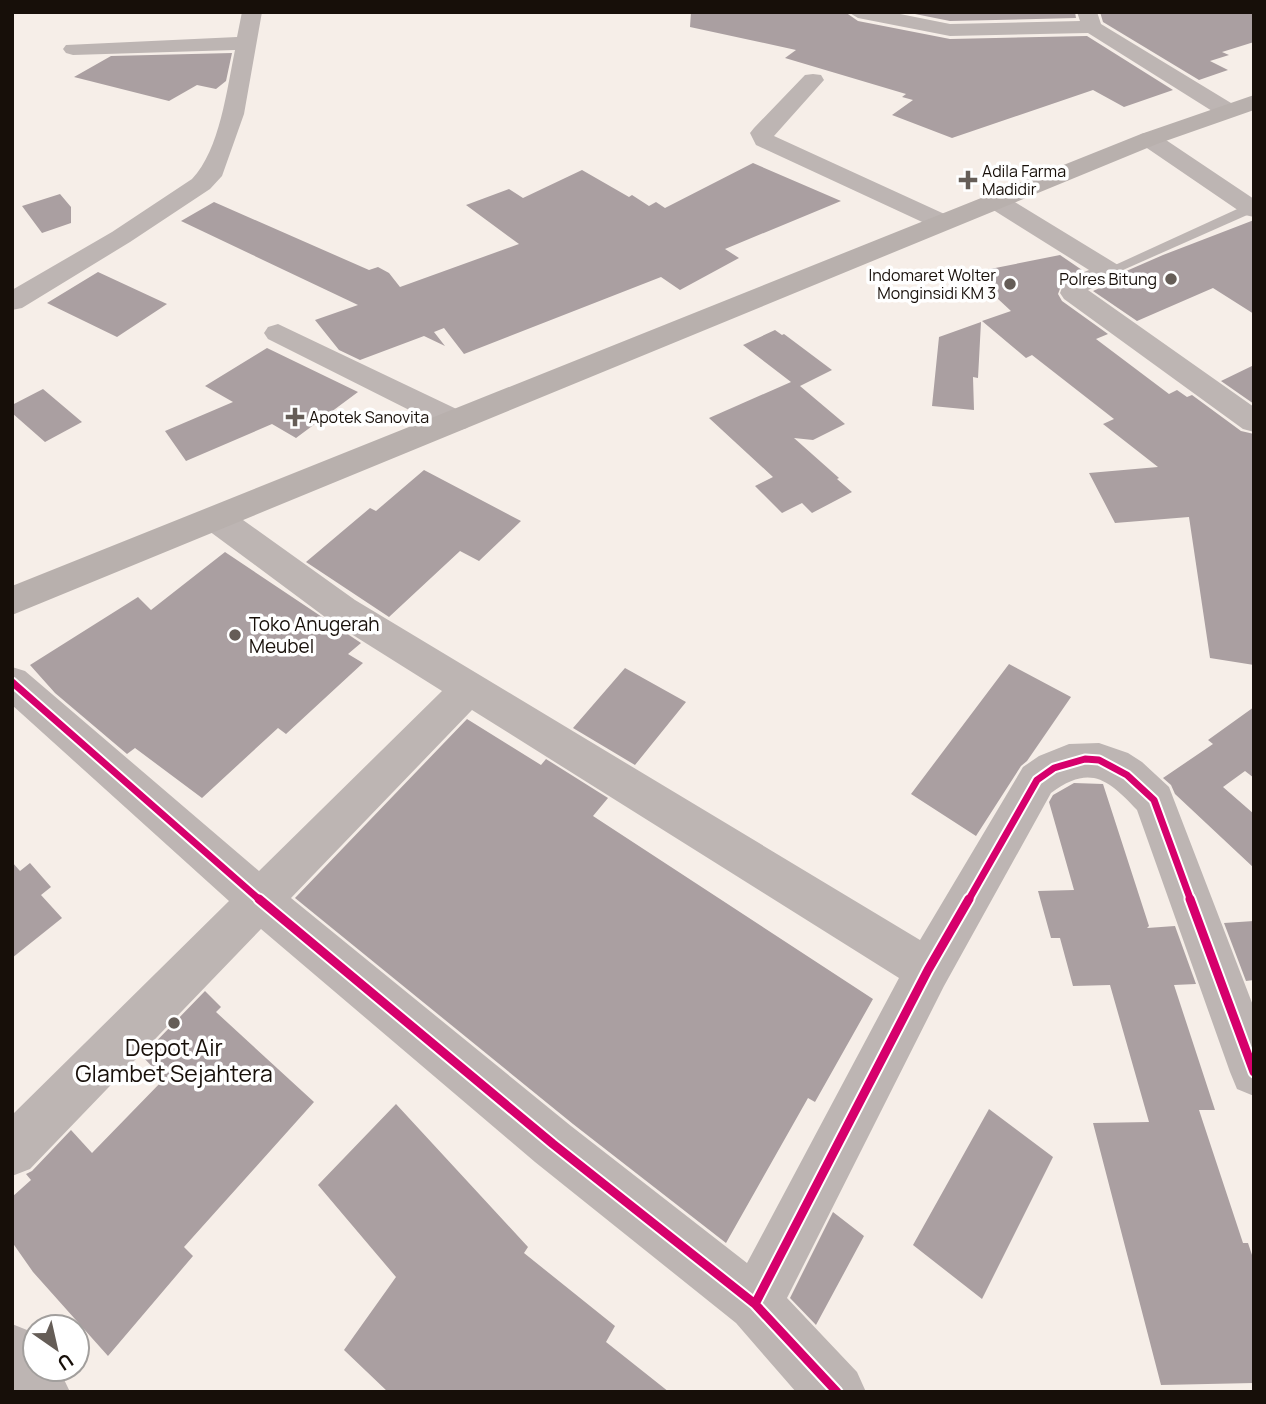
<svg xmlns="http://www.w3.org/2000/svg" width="1266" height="1404" font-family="Manrope,sans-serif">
	<rect width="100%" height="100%" fill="#f6eee8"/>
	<path fill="#aa9fa1" d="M 691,12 L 845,12 L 858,21 L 950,39 L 1087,36 L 1173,90 L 1124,107 L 1093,90 L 952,138 L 892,115 L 913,100 L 902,97 L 906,94 L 785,58 L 796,50 L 690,27 Z
		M 905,12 L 1075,12 L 1076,18 L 950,21 Z
		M 1100,12 L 1254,12 L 1254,42 L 1222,52 L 1229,55 L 1210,61 L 1228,70 L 1199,80 L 1103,22 Z
		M 232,53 L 226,81 L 216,89 L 197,85 L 169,101 L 74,77 L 111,56 Z
		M 753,163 L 841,201 L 725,249 L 739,258 L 680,290 L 661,277 L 464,354 L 444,328 L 434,332 L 445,346 L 424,336 L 360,360 L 339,350 L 315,320 L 358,305 L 181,221 L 214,202 L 369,270 L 378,267 L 389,273 L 400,287 L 519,244 L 466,205 L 509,189 L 523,198 L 582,170 L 629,197 L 632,195 L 649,206 L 656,202 L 665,208 Z
		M 60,194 L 71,207 L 71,223 L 42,233 L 22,206 Z
		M 1254,220 L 1254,314 L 1213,288 L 1137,321 L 1093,291 L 1119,279 L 1124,272 L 1163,255 Z
		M 1060,255 L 1082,270 L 1064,278 L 1058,294 L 1062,301 L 1108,334 L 1096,339 L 1169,394 L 1177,390 L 1187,397 L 1192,395 L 1241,431 L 1254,434 L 1254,665 L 1210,658 L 1189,517 L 1115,523 L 1089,473 L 1158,467 L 1103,424 L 1114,419 L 1032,355 L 1026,358 L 982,321 L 1011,311 L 970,273 Z
		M 98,272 L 167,304 L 117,337 L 47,303 Z
		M 981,322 L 978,378 L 973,377 L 974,410 L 932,406 L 939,337 Z
		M 775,330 L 782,335 L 784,334 L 832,370 L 800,386 L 845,424 L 813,440 L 794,438 L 839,478 L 837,479 L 852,492 L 812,513 L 802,503 L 782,513 L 755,486 L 773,477 L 709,418 L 791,382 L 743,345 Z
		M 267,348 L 358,392 L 296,438 L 272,424 L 186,461 L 165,431 L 233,402 L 205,386 Z
		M 1254,365 L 1254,404 L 1221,381 Z
		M 43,389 L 82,422 L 45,442 L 12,413 L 12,405 Z
		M 424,470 L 521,521 L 479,561 L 460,551 L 389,617 L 306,562 L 370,508 L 376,511 Z
		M 225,552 L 361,643 L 348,654 L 363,663 L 286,734 L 278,728 L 202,798 L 135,748 L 127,754 L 55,693 L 30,665 L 138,597 L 151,610 Z
		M 1009,664 L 1071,697 L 1027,761 L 1021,766 L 976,836 L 911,794 Z
		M 625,668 L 686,702 L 635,765 L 573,728 Z
		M 1254,707 L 1254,778 L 1245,771 L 1223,787 L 1254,814 L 1254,868 L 1175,794 L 1171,785 L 1163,778 L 1213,744 L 1208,740 Z
		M 467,719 L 541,765 L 546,759 L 608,798 L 593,816 L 873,999 L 815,1102 L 808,1098 L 726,1243 L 573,1124 L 295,898 Z
		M 1074,783 L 1103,784 L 1149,926 L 1147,928 L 1175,926 L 1196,984 L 1174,985 L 1215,1110 L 1199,1110 L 1243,1243 L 1248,1243 L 1254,1261 L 1254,1383 L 1161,1385 L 1093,1123 L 1149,1122 L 1110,985 L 1073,986 L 1060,938 L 1051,938 L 1038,891 L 1074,890 L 1049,802 L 1053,795 Z
		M 12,862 L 20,871 L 30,863 L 51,887 L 41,895 L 62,918 L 12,958 Z
		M 1254,921 L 1254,980 L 1246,981 L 1224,923 Z
		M 205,991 L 221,1007 L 216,1012 L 314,1102 L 184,1247 L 193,1256 L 108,1356 L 33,1272 L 12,1242 L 12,1197 L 31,1180 L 26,1174 L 32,1171 L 71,1130 L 92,1153 L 164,1079 L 142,1056 Z
		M 396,1104 L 528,1247 L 524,1253 L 615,1326 L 606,1342 L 669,1392 L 388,1392 L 344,1350 L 396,1277 L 318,1185 Z
		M 989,1109 L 1053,1157 L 982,1299 L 913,1245 Z
		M 833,1212 L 864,1236 L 816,1325 L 790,1298 Z"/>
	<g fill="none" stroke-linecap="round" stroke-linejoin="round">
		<path fill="#bdb5b3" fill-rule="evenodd" d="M 1246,205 L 1254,205 L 1254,212 L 1114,274 L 1104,274 L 1102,271 Z"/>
		<path fill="#bdb5b3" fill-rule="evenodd" d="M 242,12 L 262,12 L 244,114 L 222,176 L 210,189 L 130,242 L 22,308 L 12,310 L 12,290 L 112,232 L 192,179 C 220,150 227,88 235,50 L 73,55 L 66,53 L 63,49 L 66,45 L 237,37 Z
			M 848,12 L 890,12 L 950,24 L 1080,21 L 1077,12 L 1097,12 L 1101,24 L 1236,106 L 1239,111 L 1236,116 L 1220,116 L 1088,33 L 950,36 L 858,18 Z
			M 813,74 L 821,75 L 824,80 L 774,136 L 951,217 L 955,222 L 951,227 L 942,230 L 933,227 L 756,145 L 750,133 L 754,128 L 805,75 Z
			M 1149,132 L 1157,134 L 1254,199 L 1254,217 L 1245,215 L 1141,144 L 1137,139 L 1141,134 Z
			M 996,194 L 1005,196 L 1118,265 L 1122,271 L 1118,277 L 1088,290 L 1254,407 L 1254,432 L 1243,429 L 1064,299 L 1060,293 L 1065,280 L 1089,270 L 987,206 L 984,201 L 987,196 Z
			M 278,324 L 467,414 L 471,421 L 467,428 L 456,431 L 445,428 L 268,339 L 264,333 L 268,327 Z
			M 217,507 L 229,510 L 355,600 L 920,940 L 1023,767 L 1039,756 L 1069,744 L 1099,743 L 1128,753 L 1142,762 L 1169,787 L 1254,1008 L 1254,1096 L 1237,1089 L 1230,1072 L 1137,810 C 1108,779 1090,764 1051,793 L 944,986 L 787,1298 L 857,1372 L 866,1392 L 796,1392 L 736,1323 L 535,1162 L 261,929 L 30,1169 L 12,1176 L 12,1115 L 229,901 L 12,705 L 12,667 L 25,671 L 259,871 L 442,691 L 329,620 L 205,528 L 200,519 L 205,510 ZM 472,710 L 899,978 L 747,1263 L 571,1126 L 291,898 Z
			M 12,1324 L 32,1332 L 35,1336 L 35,1369 L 59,1369 L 70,1392 L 12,1392 Z"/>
		<path fill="#b8b0ad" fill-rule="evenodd" d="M 1254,95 L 1254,110 L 1157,144 L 12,615 L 12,586 L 1141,134 Z"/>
		<g stroke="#fff" stroke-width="11">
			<path id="cycleway-far1" d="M 12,682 L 261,901
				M 968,901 L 1037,780 L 1054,768 L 1085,759 L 1099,760 L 1127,775 L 1154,800 L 1191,901"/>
		</g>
		<g stroke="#fff" stroke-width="13">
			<path id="cycleway" d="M 259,899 L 553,1144 L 755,1304 L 837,1392
				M 1190,899 L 1254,1072
				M 755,1304 L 928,970 L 969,899"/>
		</g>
		<use href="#cycleway-far1" stroke="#d6006c" stroke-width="7"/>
		<use href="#cycleway" stroke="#d6006c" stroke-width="9"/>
	</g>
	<g fill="#655d57" stroke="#fff" stroke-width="2.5">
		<path d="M964.5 169.5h7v7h7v7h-7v7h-7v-7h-7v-7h7z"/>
		<circle cx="1171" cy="279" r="7"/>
		<circle cx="1010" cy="284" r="7"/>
		<path d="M291.5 406.5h7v7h7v7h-7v7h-7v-7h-7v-7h7z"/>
		<circle cx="235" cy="635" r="7"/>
		<circle cx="174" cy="1023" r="7"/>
	</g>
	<g text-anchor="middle" stroke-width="7" stroke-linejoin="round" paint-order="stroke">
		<g font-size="16" fill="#170f09" stroke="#fff" text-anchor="start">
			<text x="982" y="177">Adila Farma<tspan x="982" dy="18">Madidir</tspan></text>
			<text x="996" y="281" text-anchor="end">Indomaret Wolter<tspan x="996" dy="18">Monginsidi KM 3</tspan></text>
			<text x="1157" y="285" text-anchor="end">Polres Bitung</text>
			<text x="309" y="423">Apotek Sanovita</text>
		</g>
		<g font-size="19" fill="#170f09" stroke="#fff" text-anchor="start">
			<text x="249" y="631">Toko Anugerah<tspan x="249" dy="22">Meubel</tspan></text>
		</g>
		<g font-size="23" fill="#170f09" stroke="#fff">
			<text x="174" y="1056">Depot Air<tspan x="174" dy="26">Glambet Sejahtera</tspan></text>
		</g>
	</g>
	<rect width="1266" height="1404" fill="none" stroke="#170f09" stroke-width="28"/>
	<g transform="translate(56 1348) rotate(146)"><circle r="33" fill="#ffffff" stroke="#a29f9d" stroke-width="2"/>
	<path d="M0-5L12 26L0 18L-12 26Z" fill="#655d57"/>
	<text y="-10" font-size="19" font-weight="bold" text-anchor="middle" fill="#170f09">U</text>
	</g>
</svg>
